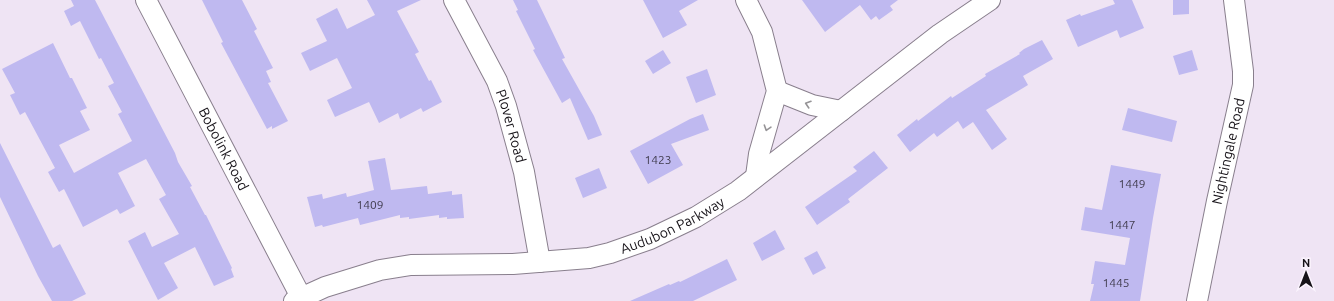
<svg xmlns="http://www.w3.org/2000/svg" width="1334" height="301" font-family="Ubuntu,sans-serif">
	<rect width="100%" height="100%" fill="#efe4f4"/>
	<path fill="#bfb9f0" d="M 71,0 L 95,0 L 175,153 L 178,162 L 192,186 L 190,187 L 205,215 L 206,215 L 232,268 L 231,269 L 234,277 L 214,286 L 195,247 L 164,263 L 178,288 L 158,300 L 128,241 L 145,232 L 152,247 L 179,234 L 159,199 L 166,195 L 146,159 L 118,173 L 135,206 L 120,214 L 117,209 L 83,227 L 64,189 L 59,192 L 48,172 L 55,168 L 25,112 L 20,115 L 10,95 L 15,93 L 2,69 L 53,43 L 70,78 L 72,78 L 87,108 L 80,111 L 90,130 L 59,145 L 74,173 L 132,141 L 118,114 L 122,112 L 108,86 L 114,83 L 101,58 L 99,59 L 80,21 L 71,26 L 64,11 L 74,6 Z
		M 202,0 L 242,0 L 257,29 L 254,31 L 273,68 L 266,71 L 271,82 L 268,83 L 288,121 L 272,129 L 272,126 L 267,129 L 221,43 L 223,42 Z
		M 367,0 L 421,0 L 397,11 L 419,52 L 415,54 L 429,81 L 431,80 L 442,102 L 423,112 L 421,108 L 400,119 L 398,113 L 379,123 L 369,102 L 335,117 L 327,100 L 352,88 L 337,58 L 310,71 L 301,53 L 327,41 L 316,19 L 337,8 L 347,29 L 375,15 Z
		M 513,0 L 537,0 L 565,58 L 562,59 L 594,116 L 602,135 L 588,140 L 570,98 L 562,103 L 533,50 L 535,49 L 516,11 L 518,10 Z
		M 643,0 L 698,0 L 679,11 L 687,25 L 663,38 Z
		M 802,0 L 898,0 L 890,6 L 893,10 L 879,20 L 876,16 L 871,20 L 860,5 L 825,32 Z
		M 1113,0 L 1132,0 L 1144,28 L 1120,38 L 1117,30 L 1078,47 L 1066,20 L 1080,14 L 1081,16 L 1115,4 Z
		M 1173,0 L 1189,0 L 1189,14 L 1173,15 Z
		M 1042,40 L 1053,59 L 1023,76 L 1028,85 L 986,110 L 1007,139 L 992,150 L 973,122 L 963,129 L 958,121 L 937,137 L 934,133 L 910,152 L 897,135 L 917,119 L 918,121 L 951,96 L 952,98 L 986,76 L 985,74 L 1020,54 L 1019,53 L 1024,49 Z
		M 663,50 L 671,63 L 653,74 L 645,61 Z
		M 1192,50 L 1198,70 L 1179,75 L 1173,56 Z
		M 707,69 L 716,95 L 696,103 L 686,77 Z
		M 1128,108 L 1177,121 L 1172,142 L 1122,130 Z
		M 703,114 L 709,130 L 671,144 L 683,165 L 648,184 L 630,151 L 690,119 Z
		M 0,143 L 53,248 L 60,244 L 86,294 L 72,301 L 52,301 L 38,276 L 0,197 Z
		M 874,151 L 888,168 L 848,199 L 850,202 L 817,225 L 805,207 L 857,171 L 853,167 Z
		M 385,158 L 391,190 L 427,186 L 428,194 L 452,191 L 452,195 L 462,194 L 464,218 L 447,219 L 447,217 L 439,218 L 439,215 L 409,219 L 409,217 L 400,218 L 400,215 L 360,225 L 358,218 L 323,227 L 322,225 L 315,227 L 307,197 L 322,194 L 323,199 L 346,193 L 347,197 L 374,190 L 368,161 Z
		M 1111,165 L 1161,174 L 1153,218 L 1140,301 L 1090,301 L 1094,284 L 1091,284 L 1095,261 L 1125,265 L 1130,238 L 1081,230 L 1085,207 L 1102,210 Z
		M 599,168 L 607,188 L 583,198 L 575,178 Z
		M 775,230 L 785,249 L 762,261 L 753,243 Z
		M 817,251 L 826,268 L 813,275 L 804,258 Z
		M 727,259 L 737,280 L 693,301 L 630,301 L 669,284 L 670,285 L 679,281 L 680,282 Z"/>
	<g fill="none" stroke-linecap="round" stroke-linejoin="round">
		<g stroke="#897f8d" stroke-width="22">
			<g id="street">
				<path id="s1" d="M 146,0 L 301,297"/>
				<path id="s2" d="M 454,0 L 497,81 L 506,106 L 524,172 L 540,262"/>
				<path d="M 746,0 L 762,32 L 777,91 L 759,154 L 756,176"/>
				<path d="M 777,91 L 812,105 L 841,111"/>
				<path id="s3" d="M 294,301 L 325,287 L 380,270 L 411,265 L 513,264 L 589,258 L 610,253 L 650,239 L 696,217 L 738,191 L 940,34 L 990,0"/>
				<path id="s4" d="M 1197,301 L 1217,201 L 1243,85 L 1243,71 L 1234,0"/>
			</g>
		</g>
		<use href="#street" stroke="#fff" stroke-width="20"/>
	</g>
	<defs><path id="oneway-chevron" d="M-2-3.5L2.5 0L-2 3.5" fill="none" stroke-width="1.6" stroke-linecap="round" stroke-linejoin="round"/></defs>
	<g stroke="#969497">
		<use href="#oneway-chevron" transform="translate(808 104) rotate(-162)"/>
		<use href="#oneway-chevron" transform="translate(767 128) rotate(108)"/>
	</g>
	<g text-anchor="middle" stroke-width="4" stroke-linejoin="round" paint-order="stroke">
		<g font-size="12" fill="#403c4e">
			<text x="658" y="164">1423</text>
			<text x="1132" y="188">1449</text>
			<text x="370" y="209">1409</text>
			<text x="1122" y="229">1447</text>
			<text x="1116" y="287">1445</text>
		</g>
		<g font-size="14" fill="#161218" stroke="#faf3fd">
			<text dy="5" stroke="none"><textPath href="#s2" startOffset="139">Plover Road</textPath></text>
			<text dy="5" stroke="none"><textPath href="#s1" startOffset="168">Bobolink Road</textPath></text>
			<text dy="5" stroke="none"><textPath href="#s4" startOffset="153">Nightingale Road</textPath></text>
			<text dy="5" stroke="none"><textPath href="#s3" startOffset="391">Audubon Parkway</textPath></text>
		</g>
	</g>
	<g transform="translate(1306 273)" stroke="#faf3fd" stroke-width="3" paint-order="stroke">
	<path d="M0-3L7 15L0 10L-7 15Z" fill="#161218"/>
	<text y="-6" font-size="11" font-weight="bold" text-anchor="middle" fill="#161218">N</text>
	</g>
</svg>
